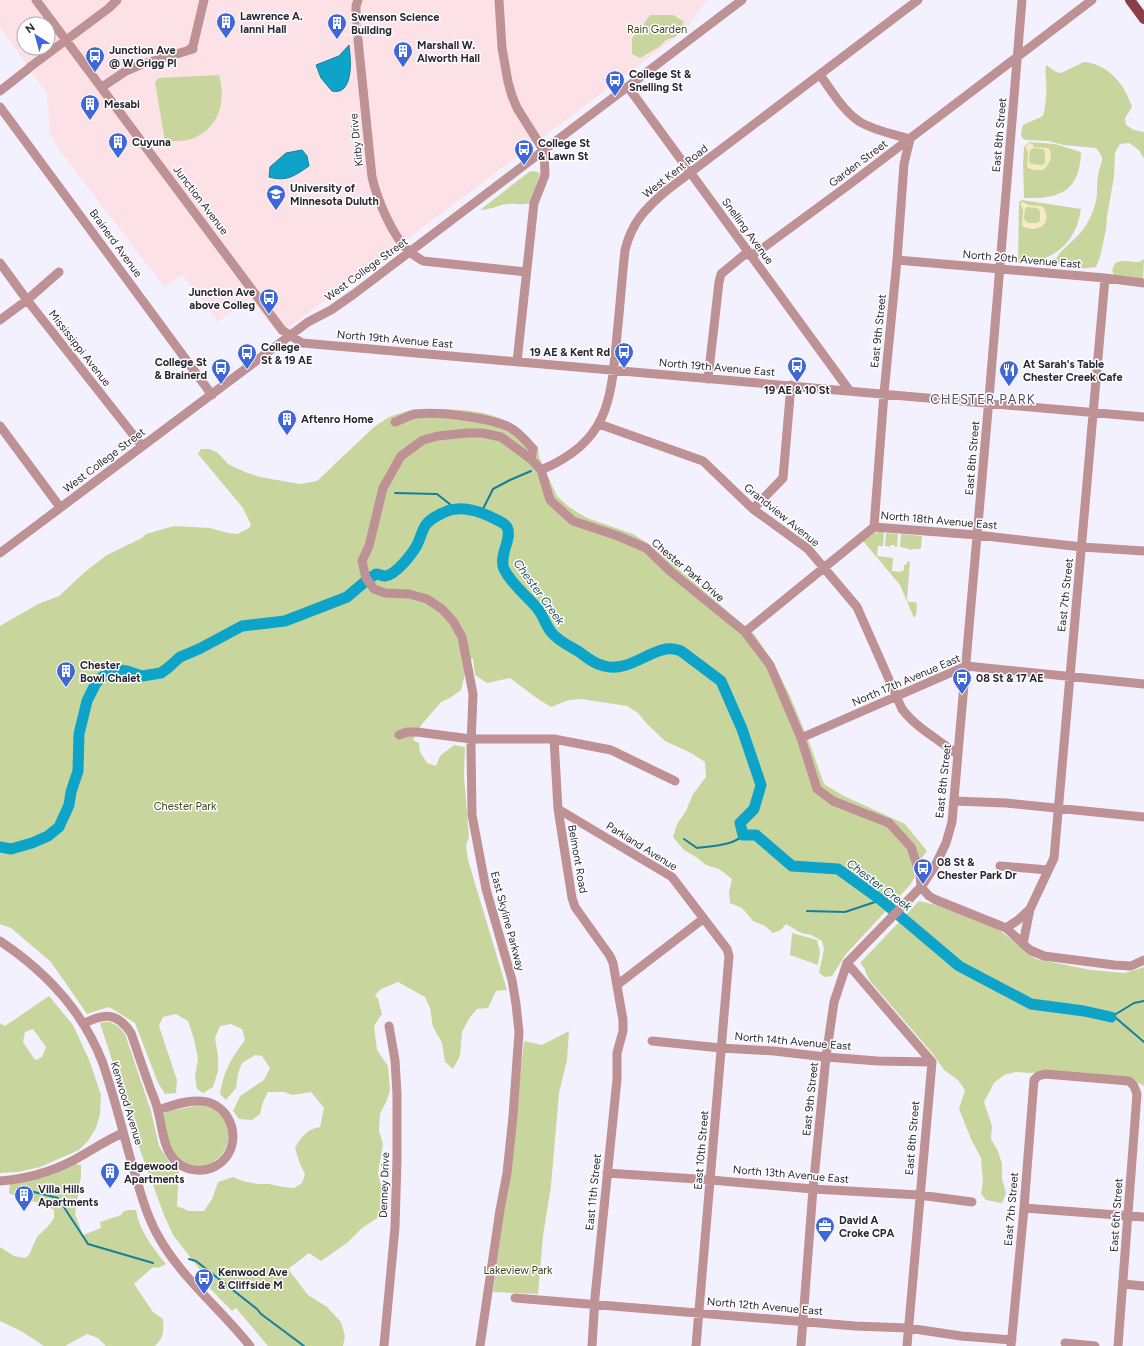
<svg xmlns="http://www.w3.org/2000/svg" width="1144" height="1346" font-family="Figtree,sans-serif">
	<rect width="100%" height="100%" fill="#f4f1ff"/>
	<path fill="#fce2e7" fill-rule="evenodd" d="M 0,0 L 707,0 L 686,29 L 663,47 L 279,335 L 251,298 L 218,322 L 182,275 L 164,287 L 57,147 L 49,133 L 49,119 L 47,94 L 0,27 ZM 24,24 L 48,24 L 48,48 L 24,48 Z"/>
	<path fill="#c8d69d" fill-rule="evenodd" d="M 650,15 L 673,15 L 683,21 L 684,27 L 675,37 L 666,40 L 659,47 L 640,58 L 632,54 L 632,38 L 638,32 Z
		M 1084,62 C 1108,64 1125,84 1132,107 L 1125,118 L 1126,125 L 1134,130 L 1144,132 L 1144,159 L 1139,150 L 1129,143 L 1120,144 L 1115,153 L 1114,177 L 1107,216 L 1106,230 L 1100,257 L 1096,267 C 1085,269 1064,270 1055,261 C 1059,251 1075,240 1082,231 C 1089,223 1096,206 1097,194 C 1097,188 1097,182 1098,176 C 1100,161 1107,161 1096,148 L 1064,145 L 1048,141 L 1026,140 L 1022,138 L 1021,133 L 1023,125 L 1043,116 C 1046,105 1047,92 1046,81 C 1046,75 1045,71 1046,65 L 1056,72 L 1061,73 Z
		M 219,75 C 226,99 220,126 196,137 C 186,142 175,141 165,141 L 155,82 L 159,78 Z
		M 1029,142 L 1055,144 L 1081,152 C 1080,192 1059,199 1024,198 L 1023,164 L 1024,147 Z
		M 533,171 L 540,173 L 530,203 C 522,206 516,203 508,204 C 498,205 490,210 480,210 L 529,172 Z
		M 1022,200 L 1081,209 C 1076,244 1053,262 1018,263 L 1019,202 Z
		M 1144,259 L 1143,279 L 1114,275 L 1112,270 L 1115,263 C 1124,259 1129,262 1139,262 Z
		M 413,409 C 446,409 486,407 516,426 C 524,431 531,440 538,447 L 539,457 L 557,496 L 569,507 L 587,518 L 633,534 L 649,544 L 754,634 L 771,659 L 790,696 L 811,747 L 824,784 L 842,795 L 905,824 L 927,851 L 913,869 L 915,877 L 910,885 L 846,954 L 832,976 L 825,977 L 819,973 L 824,949 L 822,941 L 811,935 L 801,933 L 786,924 L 781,930 L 773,933 L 765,926 L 753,921 L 742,908 L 730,903 L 729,892 L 732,879 L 719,869 L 706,865 L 696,857 L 684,850 L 673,837 L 677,824 L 686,811 L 693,794 L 706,777 L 705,762 L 691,753 L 665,741 L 647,724 L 638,713 L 627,706 L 581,699 L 569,700 L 551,707 L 538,699 L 510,678 L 487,683 L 475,675 L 473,658 L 463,663 L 465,674 L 461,690 L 450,698 L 441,702 L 422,724 L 413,740 L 419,743 L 420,752 L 427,763 L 436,766 L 440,756 L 454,745 L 465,747 L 464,776 L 469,837 L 466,845 L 468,860 L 507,990 L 496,991 L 488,1008 L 477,1009 L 470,1017 L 462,1032 L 460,1056 L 453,1069 L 445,1062 L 442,1043 L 433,1027 L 430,1008 L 425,997 L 398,982 L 381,989 L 375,995 L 378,999 L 382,1014 L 374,1026 L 377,1050 L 388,1066 L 390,1090 L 387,1100 L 380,1114 L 379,1131 L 383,1144 L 378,1173 L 381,1185 L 387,1195 L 389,1206 L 380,1216 L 361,1229 L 347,1243 L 321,1261 L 309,1253 L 288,1269 L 308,1295 L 327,1307 L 341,1322 L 345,1336 L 343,1346 L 268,1346 L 236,1308 L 232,1311 L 196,1274 L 201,1271 L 173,1235 L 164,1215 L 140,1150 L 129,1113 L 100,1023 C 110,1019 119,1026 125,1034 L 151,1111 L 159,1146 L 169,1162 L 179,1171 L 177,1206 L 189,1211 L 204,1211 L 212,1199 L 218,1182 L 233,1177 L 243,1181 L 257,1184 L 269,1184 L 283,1187 L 294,1188 L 302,1183 L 305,1174 L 300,1164 L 295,1148 C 301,1137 307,1129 320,1127 L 324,1108 L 311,1092 L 293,1095 L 284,1092 L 268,1092 L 263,1102 L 260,1114 L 252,1120 L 239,1119 L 233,1111 L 240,1096 L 264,1080 L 270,1068 L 262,1056 L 255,1055 L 242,1063 L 238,1074 L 236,1088 L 226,1100 L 220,1094 C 224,1071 230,1060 245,1040 L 242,1029 L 231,1024 L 220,1026 L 215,1038 L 218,1056 L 218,1071 L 213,1087 L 203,1093 L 197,1089 L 195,1076 L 198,1059 L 194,1039 L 188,1021 L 176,1014 L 163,1017 L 159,1026 L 177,1080 L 176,1093 L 165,1094 L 158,1083 L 135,1023 L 109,1007 L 87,1014 L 51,962 L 11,928 L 0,924 L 0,626 L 38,604 L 59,596 L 86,571 L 107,555 L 142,538 L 146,534 L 174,526 L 210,528 L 228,533 L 237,534 L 249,528 L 251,525 L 243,508 L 198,454 L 201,449 L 210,449 L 218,453 L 228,464 L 245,472 L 260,477 L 300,484 L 317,481 L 374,427 L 389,417 Z
		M 878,532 L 884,532 L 883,546 L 878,546 L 877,556 L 893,558 L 892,571 L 901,572 L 901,570 L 904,571 L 904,565 L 907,564 L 907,561 L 910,562 L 907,599 L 908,602 L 915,602 L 917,604 L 916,615 L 914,618 L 900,585 L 863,541 L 873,533 Z
		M 886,533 L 898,534 L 897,547 L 895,547 L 895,545 L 891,545 L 890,547 L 885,546 Z
		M 901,534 L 922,536 L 921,548 L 920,549 L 912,549 L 911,550 L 906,548 L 900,547 Z
		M 919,901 L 949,908 L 998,929 L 1036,959 L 1091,970 L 1125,973 L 1144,967 L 1144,1086 L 1131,1079 L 1049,1071 L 1031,1073 L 1016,1072 L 1004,1075 L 994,1083 L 984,1102 L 992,1126 L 991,1139 L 998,1151 L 1002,1164 L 1002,1179 L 1006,1193 L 1002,1203 L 986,1200 L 981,1194 L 983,1182 L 981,1158 L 971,1139 L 959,1109 L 965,1090 L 958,1080 L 944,1070 L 933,1054 L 870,981 L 865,971 L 865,969 L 860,963 Z
		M 792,933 L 817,940 L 820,952 L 818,965 L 790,955 Z
		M 49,996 L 73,1025 L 90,1062 L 101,1095 L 100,1114 L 96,1128 L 88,1141 L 79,1150 L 40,1167 L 18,1172 L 0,1173 L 0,1023 L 5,1026 ZM 33,1029 L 46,1047 L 42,1057 L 36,1060 L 33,1057 L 23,1042 L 25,1032 Z
		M 569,1031 L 567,1060 L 559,1093 L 551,1186 L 543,1236 L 538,1294 L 493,1292 L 509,1174 L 524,1041 L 542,1045 Z
		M 201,1105 C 207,1107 213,1108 218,1113 C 244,1136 217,1179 184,1162 C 178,1159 172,1153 170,1147 C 166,1137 165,1125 163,1114 L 168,1111 Z
		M 75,1164 L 81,1165 L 81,1176 L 75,1214 L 83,1235 L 101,1228 L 100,1222 L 121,1215 L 124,1211 L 130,1210 L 136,1210 C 139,1230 153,1248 166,1264 L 158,1268 L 153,1267 L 134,1284 L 153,1312 L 163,1319 C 164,1330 164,1338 155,1346 L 106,1346 L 98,1338 L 87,1334 L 65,1346 L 44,1346 L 21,1331 L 0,1321 L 0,1247 L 14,1256 L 25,1258 L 29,1255 L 37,1237 L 49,1225 L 54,1218 L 54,1210 C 39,1200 22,1201 9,1193 L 10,1183 Z"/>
	<path fill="#f4eac5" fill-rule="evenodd" d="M 1029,143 L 1033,144 L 1034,147 L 1048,148 L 1050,151 L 1051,159 L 1045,169 C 1038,171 1033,171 1027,167 L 1028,152 L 1025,147 ZM 1033,148 L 1043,149 L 1045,152 L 1045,162 L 1042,165 L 1031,164 L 1029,161 L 1030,151 Z
		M 1023,202 L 1028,205 L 1042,206 L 1044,208 C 1053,225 1036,234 1022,226 L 1023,210 L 1020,203 ZM 1027,207 L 1037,208 L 1040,211 L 1040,221 L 1037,223 L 1028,223 L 1024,219 L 1025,209 Z"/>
	<path fill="#0ea4c9" stroke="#167e9c" d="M 349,45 C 351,59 354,96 332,91 L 321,78 L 316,65 L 339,56 Z
		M 302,150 L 307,156 L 309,166 C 294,176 287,182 269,177 L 270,167 L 286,153 Z"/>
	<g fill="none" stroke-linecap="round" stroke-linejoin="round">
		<path stroke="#167e9c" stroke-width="2" d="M 395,493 L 437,494 L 456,509
			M 481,513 L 493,489 L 510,480 L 531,471
			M 684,839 L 697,848 C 711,846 733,846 743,835
			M 807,911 L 845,912 L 881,900
			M 1111,1017 L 1116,1018 L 1144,1042
			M 1111,1017 L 1134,1003 L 1144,1001
			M 18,1188 L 58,1198 L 88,1244 L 153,1263
			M 189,1259 L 196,1261 L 257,1309 L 261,1314 L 304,1346"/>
		<path stroke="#0ea4c9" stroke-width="11" d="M 0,847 L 11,849 L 32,843 L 48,836 L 59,827 L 69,805 L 71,792 L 78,771 L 79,734 L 87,701 L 96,683 L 102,677 L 120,670 L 127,671 L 142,676 L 161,673 L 169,667 L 180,657 L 199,649 L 242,626 L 285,621 L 347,597 L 367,580 L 376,574 C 379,574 382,576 385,576 C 396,575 412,554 417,545 C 420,539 422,531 425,526 C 430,518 448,509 457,509 C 467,508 480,512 489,516 C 494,519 504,522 507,527 C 513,539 498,555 504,569 C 512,585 526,595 537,608 C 543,615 545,624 551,632 C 557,640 569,646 578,651 C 586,657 594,664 604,666 C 633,674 656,640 681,651 L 721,681 L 742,729 L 761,785 L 754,809 L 740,823 L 743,835 L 756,835 L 792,866 L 838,869 L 881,900 L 959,966 L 1031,1004 L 1084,1011 L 1111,1017"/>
		<path stroke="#ccc9d6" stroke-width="9" stroke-dasharray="9 4.5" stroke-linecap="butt" d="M 356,20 L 358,40"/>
		<path stroke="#be9195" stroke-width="9" d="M 36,0 L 282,330 L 302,343 L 1144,417
			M 499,0 L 502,48 L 508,82 L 512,96 L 517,108 L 544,151 L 545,175 L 534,203 L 517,362
			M 356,20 L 356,6 L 358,0
			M 358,40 L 372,177 C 377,199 393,238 410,252 C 414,256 419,258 423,261 L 526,272
			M 189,50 L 193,46 L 204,0
			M 30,67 L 109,8 L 117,0
			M 820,75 C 832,91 843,111 860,122 C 875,131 894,134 910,139 L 904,164 L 897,260 L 884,393 L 874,527
			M 102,87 L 126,71 L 140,65 L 193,49
			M 628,87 L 849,390
			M 0,91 L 28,69
			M 0,107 L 212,395
			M 897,260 L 1105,278 L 1144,283
			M 0,263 L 27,300 L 142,446
			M 0,320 L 27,300 L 59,272
			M 708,379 L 719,282 L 721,274 L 744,255 L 752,255 L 763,248 L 850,184 L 1092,0
			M 395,422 C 400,420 406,417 412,415 C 432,410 490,418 509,427 C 519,432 526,441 533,449 L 531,459
			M 599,424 L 703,461 L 753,509 L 808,549 L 857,607 L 902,709 C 917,729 940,740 958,755
			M 0,426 L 60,507
			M 541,470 C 609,441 611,401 617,335 C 620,306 622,278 625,250 C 632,222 645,209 666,191 L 918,0
			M 753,509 L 783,478 L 791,385
			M 0,553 L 308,322 L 331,310 L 354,294 L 742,0
			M 745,632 L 874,527 L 977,535 L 1082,547 L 1144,551
			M 399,735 L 407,732 L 417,732 L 471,739 L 554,739 L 611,750 L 675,781
			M 801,738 L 966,666 L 1144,684
			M 554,739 L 558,809 L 572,898 L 575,907 L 610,956 L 613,963 L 623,1020 L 623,1031 L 617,1053 L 617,1079 L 595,1297 L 592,1346
			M 954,801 L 1006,803 L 1144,817
			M 558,809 L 672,877 L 727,949 L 729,956 L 696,1346
			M 1000,866 L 1048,870
			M 921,887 L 929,896 L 934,899 L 1006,928 L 1030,950 L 1044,956 L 1114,965 L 1131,966 L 1144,960
			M 1006,928 L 1018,920 L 1030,909
			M 0,941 C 45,971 82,1010 102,1061 C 113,1092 121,1125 130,1157 C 138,1183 144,1210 157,1234 C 180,1277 221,1309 250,1346
			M 1023,944 L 1030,909 L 1054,858 L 1105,278
			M 847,963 L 932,1062 L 907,1346
			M 617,985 L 703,919
			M 83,1024 C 104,1013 117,1012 131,1033 C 137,1050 142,1066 148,1082 C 151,1092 156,1101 158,1111 C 162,1125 162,1139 169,1152 C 180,1175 213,1176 227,1156 C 242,1134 227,1101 199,1101 C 186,1100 171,1106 158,1110
			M 652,1041 L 721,1048 L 774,1051 L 826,1057 L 878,1061 L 932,1062
			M 607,1173 L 711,1180 L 813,1189 L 919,1195 L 972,1202
			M 0,1181 C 26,1179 51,1172 74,1160 C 91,1151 106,1140 123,1133
			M 1024,1208 L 1144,1217
			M 1123,1284 L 1144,1286
			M 515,1298 L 855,1326 L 908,1328 L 961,1336 L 1012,1340
			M 1065,1343 L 1095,1346
			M 384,1346 L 395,1227 L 397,1159 L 397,1094 L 395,1060 L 389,1026
			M 480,1346 L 500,1210 L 507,1173 L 513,1116 L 519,1032 L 516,1004 L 512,980 L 486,889 L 472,815 L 471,745 L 473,694 L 462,637 L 453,621 L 442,609 L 427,599 L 409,594 L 385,593 L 374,589 L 366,578 L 362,561 L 369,546 L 383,488 L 401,456 L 423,440 L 438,436 L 467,433 L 482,433 L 501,437 L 531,459 L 541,470 L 550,500 L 573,521 L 618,536 L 646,548 L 670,571 L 745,632 L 770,665 L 801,738 L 817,789 L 833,801 L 889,823 L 911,847 L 920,874 L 921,887
			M 801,1346 L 813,1189 L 826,1057 L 834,1002 L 847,963 L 921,887 L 935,866 L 946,843 L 952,822 L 988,410 L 1022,0
			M 1011,1346 L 1024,1208 L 1034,1080 L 1038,1076 L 1045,1074 L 1129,1081 L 1134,1086 L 1137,1094 L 1118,1346"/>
		<path stroke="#8a3f49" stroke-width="10" d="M 1130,0 L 1144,19"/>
	</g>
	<defs>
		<g id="building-pin" transform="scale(1)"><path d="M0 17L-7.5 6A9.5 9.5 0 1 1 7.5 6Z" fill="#3f67d9" stroke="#fff"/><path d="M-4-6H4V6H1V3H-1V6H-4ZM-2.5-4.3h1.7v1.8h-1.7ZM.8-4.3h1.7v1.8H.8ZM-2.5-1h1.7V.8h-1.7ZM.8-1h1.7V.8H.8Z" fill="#fff"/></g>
		<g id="bus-pin" transform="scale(1)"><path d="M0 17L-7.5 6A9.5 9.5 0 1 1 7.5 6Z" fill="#3f67d9" stroke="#fff"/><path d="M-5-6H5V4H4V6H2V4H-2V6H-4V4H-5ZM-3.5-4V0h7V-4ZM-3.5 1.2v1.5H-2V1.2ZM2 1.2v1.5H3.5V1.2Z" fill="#fff"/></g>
		<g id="university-pin" transform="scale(1)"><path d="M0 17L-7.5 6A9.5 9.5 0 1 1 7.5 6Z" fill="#3f67d9" stroke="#fff"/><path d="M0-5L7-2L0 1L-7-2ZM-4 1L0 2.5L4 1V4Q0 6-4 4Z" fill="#fff"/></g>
		<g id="restaurant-pin" transform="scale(1)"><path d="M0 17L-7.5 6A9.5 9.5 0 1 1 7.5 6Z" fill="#3f67d9" stroke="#fff"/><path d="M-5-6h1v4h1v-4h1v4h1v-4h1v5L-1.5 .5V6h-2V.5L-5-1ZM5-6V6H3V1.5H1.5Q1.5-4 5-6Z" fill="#fff"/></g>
		<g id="office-pin" transform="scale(1)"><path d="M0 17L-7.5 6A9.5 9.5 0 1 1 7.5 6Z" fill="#3f67d9" stroke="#fff"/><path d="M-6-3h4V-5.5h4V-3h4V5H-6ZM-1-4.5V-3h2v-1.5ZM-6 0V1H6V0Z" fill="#fff"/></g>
	</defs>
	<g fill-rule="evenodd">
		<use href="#building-pin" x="226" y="22"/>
		<use href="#building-pin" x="337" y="23"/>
		<use href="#building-pin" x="403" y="51"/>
		<use href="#bus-pin" x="95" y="56"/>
		<use href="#bus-pin" x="615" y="80"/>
		<use href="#building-pin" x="90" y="104"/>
		<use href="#building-pin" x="118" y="142"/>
		<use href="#bus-pin" x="524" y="149"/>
		<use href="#university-pin" x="276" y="194"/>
		<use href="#bus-pin" x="269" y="298"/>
		<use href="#bus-pin" x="624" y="352"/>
		<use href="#bus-pin" x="247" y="353"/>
		<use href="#bus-pin" x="797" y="366"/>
		<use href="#bus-pin" x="221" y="368"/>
		<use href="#restaurant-pin" x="1009" y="370"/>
		<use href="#building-pin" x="287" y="419"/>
		<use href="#building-pin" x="66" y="671"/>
		<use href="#bus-pin" x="962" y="678"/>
		<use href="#bus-pin" x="923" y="868"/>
		<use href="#building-pin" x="110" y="1172"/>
		<use href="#building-pin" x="24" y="1195"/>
		<use href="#office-pin" x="825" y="1226"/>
		<use href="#bus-pin" x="204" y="1278"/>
	</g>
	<g text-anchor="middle" stroke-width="3" stroke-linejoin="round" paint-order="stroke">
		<g font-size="11" font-weight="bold" fill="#2a2734" stroke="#fff" text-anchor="start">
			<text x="240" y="20">Lawrence A.<tspan x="240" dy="13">Ianni Hall</tspan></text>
			<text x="351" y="21">Swenson Science<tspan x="351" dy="13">Building</tspan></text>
			<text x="417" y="49">Marshall W.<tspan x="417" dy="13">Alworth Hall</tspan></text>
			<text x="109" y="54">Junction Ave<tspan x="109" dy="13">@ W Grigg Pl</tspan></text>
			<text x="629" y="78">College St &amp;<tspan x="629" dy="13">Snelling St</tspan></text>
			<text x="104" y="108">Mesabi</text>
			<text x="132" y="146">Cuyuna</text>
			<text x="538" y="147">College St<tspan x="538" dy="13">&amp; Lawn St</tspan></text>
			<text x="290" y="192">University of<tspan x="290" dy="13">Minnesota Duluth</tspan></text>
			<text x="255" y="296" text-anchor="end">Junction Ave<tspan x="255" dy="13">above Colleg</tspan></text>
			<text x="261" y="351">College<tspan x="261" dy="13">St &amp; 19 AE</tspan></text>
			<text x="610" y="356" text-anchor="end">19 AE &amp; Kent Rd</text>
			<text x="207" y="366" text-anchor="end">College St<tspan x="207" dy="13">&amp; Brainerd</tspan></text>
			<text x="1023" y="368">At Sarah's Table<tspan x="1023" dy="13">Chester Creek Cafe</tspan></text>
			<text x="797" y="394" text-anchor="middle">19 AE &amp; 10 St</text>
			<text x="301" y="423">Aftenro Home</text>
			<text x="80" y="669">Chester<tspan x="80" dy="13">Bowl Chalet</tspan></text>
			<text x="976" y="682">08 St &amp; 17 AE</text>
			<text x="937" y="866">08 St &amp;<tspan x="937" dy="13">Chester Park Dr</tspan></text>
			<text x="124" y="1170">Edgewood<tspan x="124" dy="13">Apartments</tspan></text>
			<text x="38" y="1193">Villa Hills<tspan x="38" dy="13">Apartments</tspan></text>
			<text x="839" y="1224">David A<tspan x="839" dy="13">Croke CPA</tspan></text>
			<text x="218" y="1276">Kenwood Ave<tspan x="218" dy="13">&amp; Cliffside M</tspan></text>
		</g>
		<g font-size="11" fill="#3b431c" stroke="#fff">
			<text x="657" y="33">Rain Garden</text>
			<text x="185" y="810">Chester Park</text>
			<text x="518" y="1274">Lakeview Park</text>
		</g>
		<g font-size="11" fill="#2a2734" stroke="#fff">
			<text transform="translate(999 135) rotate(-85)" y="4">East 8th Street</text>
			<text transform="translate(356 140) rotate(-96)" y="4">Kirby Drive</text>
			<text transform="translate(858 163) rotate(-37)" y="4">Garden Street</text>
			<text transform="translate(675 171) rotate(-38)" y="4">West Kent Road</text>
			<text transform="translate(201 200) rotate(53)" y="4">Junction Avenue</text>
			<text transform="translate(748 231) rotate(54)" y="4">Snelling Avenue</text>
			<text transform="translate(116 243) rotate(54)" y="4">Brainerd Avenue</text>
			<text transform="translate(1022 259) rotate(5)" y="4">North 20th Avenue East</text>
			<text transform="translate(366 269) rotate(-36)" y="4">West College Street</text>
			<text transform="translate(878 331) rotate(-84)" y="4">East 9th Street</text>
			<text transform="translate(395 339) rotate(5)" y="4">North 19th Avenue East</text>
			<text transform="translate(80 348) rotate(52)" y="4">Mississippi Avenue</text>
			<text transform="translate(717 367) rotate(5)" y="4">North 19th Avenue East</text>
			<text transform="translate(972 458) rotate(-85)" y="4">East 8th Street</text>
			<text transform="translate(104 460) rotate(-37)" y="4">West College Street</text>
			<text transform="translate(782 515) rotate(39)" y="4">Grandview Avenue</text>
			<text transform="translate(939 520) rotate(5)" y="4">North 18th Avenue East</text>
			<text transform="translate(688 570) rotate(40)" y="4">Chester Park Drive</text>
			<text transform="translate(1065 595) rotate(-84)" y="4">East 7th Street</text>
			<text transform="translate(906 680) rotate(-23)" y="4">North 17th Avenue East</text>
			<text transform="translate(943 781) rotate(-84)" y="4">East 8th Street</text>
			<text transform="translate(642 846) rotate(32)" y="4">Parkland Avenue</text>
			<text transform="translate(578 859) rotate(80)" y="4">Belmont Road</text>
			<text transform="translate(508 921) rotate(75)" y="4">East Skyline Parkway</text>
			<text transform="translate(793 1041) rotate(5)" y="4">North 14th Avenue East</text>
			<text transform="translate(810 1099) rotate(-84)" y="4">East 9th Street</text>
			<text transform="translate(127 1103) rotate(73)" y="4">Kenwood Avenue</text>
			<text transform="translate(912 1138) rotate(-85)" y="4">East 8th Street</text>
			<text transform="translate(701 1150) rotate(-85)" y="4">East 10th Street</text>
			<text transform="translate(791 1174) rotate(5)" y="4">North 13th Avenue East</text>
			<text transform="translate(384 1185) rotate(-88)" y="4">Denney Drive</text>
			<text transform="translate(593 1192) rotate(-84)" y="4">East 11th Street</text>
			<text transform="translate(1011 1209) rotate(-85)" y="4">East 7th Street</text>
			<text transform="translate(1116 1215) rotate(-86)" y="4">East 6th Street</text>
			<text transform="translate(765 1306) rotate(5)" y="4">North 12th Avenue East</text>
		</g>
		<g font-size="12" font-style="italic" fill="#1e5262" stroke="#fff">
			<text transform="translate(539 592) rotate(54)" y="4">Chester Creek</text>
			<text transform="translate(879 885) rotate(37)" y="4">Chester Creek</text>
		</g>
		<g font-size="13" letter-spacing="1" fill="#534c68" stroke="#fff">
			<text x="983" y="404">CHESTER PARK</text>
		</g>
	</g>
	<g transform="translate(36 36) rotate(323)"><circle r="19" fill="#ffffff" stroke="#aaa9ae"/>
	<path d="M0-3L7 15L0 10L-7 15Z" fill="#3f67d9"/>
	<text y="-6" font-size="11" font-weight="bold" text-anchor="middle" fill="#2a2734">N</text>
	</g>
</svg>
